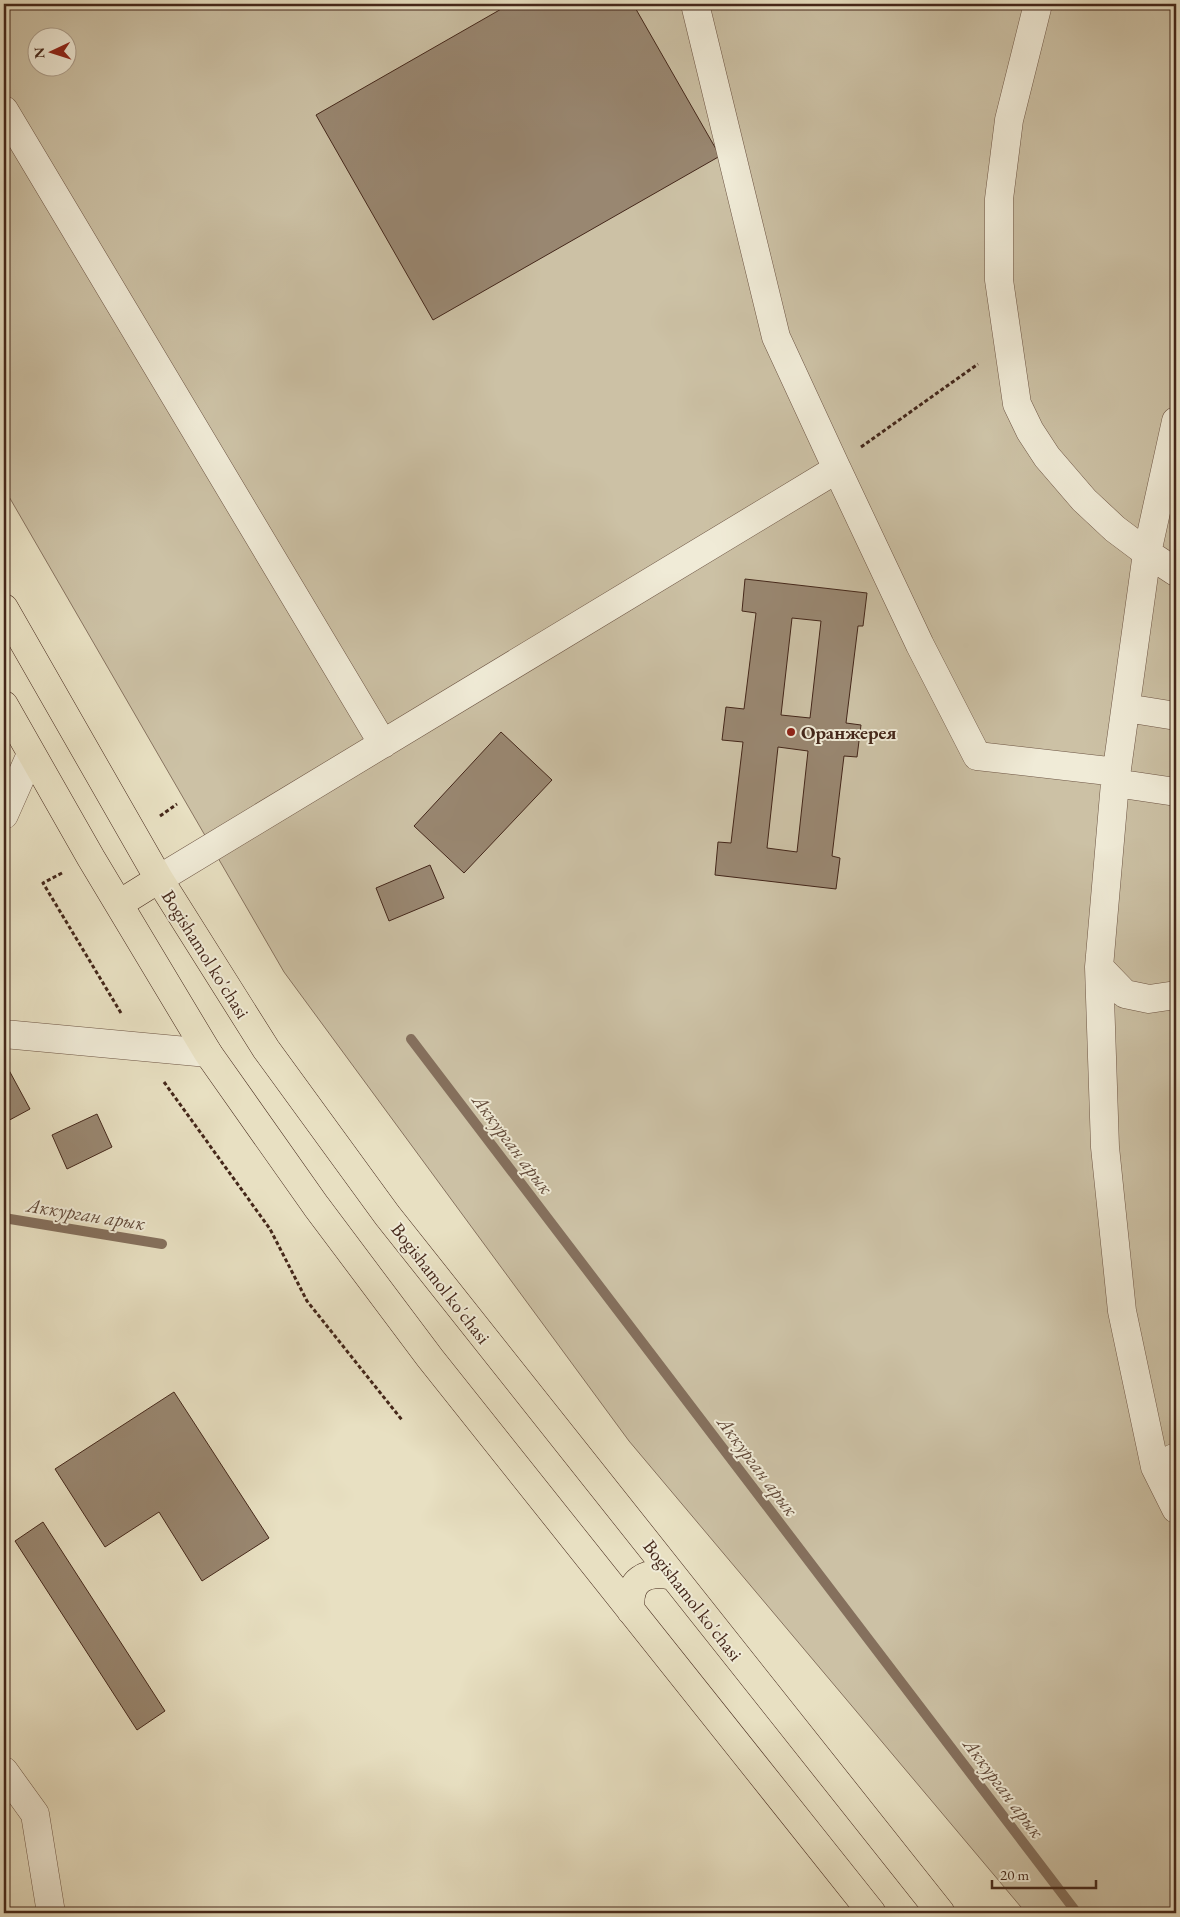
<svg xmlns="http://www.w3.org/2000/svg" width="1180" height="1917" font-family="'EB Garamond',serif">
	<rect width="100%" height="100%" fill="#e8e0c2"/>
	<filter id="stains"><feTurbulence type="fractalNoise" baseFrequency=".004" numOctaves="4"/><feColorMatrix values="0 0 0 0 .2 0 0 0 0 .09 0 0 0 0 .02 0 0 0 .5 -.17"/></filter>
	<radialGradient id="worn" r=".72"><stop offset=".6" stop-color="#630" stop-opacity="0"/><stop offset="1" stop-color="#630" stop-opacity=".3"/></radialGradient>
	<path fill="#ccc1a5" stroke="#887460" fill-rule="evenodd" d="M 4,4 L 1176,4 L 1176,1913 L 1026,1913 L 629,1441 L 284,972 L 4,488 ZM 38,38 L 68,38 L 68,68 L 38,68 Z"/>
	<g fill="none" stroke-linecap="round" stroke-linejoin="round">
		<path stroke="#85705d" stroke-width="10" d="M 411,1039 L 1077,1913
			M 4,1218 L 162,1244"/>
	</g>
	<path fill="#998771" stroke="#44271a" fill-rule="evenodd" d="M 510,4 L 633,4 L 720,156 L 433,320 L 316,115 Z
		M 745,579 L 867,593 L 863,626 L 858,626 L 846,723 L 861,725 L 857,757 L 844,756 L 832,856 L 840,858 L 836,889 L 715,875 L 718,842 L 731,843 L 743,742 L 722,740 L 726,707 L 744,709 L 756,613 L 742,611 ZM 792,618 L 821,621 L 810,718 L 781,715 ZM 778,747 L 808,751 L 797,852 L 767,848 Z
		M 501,732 L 552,780 L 464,873 L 414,826 Z
		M 430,865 L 444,898 L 389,921 L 376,888 Z
		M 4,1061 L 30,1109 L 4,1123 Z
		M 97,1114 L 112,1147 L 67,1169 L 52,1135 Z
		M 174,1392 L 269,1538 L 202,1581 L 159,1512 L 105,1547 L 55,1469 Z
		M 43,1522 L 165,1711 L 137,1730 L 15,1541 Z"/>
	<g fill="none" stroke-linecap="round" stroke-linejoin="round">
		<g stroke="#6d5544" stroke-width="29">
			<path id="minor" d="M 695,4 L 776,337 L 837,469
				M 1038,4 L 1009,120 L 999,199 L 999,280 L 1017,404 L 1030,431 L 1047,457 L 1084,500 L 1115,529 L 1147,553 L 1176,572
				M 4,110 L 383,744
				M 1176,421 L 1147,553 L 1115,783 L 1099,967 L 1105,1147 L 1122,1311 L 1155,1467 L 1176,1509
				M 1126,708 L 1176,716
				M 1115,783 L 1176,792
				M 4,815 L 31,754
				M 159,879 L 837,469 L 920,645 L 977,756 L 1117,772
				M 1099,967 L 1125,994 L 1149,999 L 1176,995
				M 4,1034 L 208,1053
				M 1155,1467 L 1176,1457
				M 4,1771 L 35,1814 L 51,1913"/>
		</g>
		<g stroke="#44271a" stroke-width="29">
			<path id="major" d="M 4,608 L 159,879 L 266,1049 L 387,1215 L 941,1913
				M 4,705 L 91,858 L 208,1053 L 316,1206 L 430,1358 L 872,1913
				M 119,904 L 159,879
				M 631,1611 C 627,1580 645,1570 673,1576"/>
		</g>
		<path stroke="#44271a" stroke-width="3" stroke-dasharray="4 2.5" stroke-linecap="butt" d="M 861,447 L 978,364
			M 160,816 L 177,804
			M 62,873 L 43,883 L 121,1013
			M 164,1082 L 270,1229 L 307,1301 L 402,1420"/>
		<use href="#minor" stroke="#f0ebd7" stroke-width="28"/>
		<use href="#major" stroke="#e8e0c2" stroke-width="28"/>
	</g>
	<circle fill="#8f2418" stroke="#f0ebd7" stroke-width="2" cx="791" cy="732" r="5"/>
	<g text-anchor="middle" stroke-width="4" stroke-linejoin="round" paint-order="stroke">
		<g font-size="19" font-weight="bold" fill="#44271a" stroke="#f0ebd7" text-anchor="start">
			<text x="801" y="739">Оранжерея</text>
		</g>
		<g font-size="19" fill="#44271a" stroke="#f0ebd7">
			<text transform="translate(206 954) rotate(58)" y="7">Bogishamol ko'chasi</text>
			<text transform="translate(441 1283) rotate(52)" y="7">Bogishamol ko'chasi</text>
			<text transform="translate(693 1600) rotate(52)" y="7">Bogishamol ko'chasi</text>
		</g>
		<g font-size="20" font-style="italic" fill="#644c3b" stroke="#f0ebd7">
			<text transform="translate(513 1144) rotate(53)" y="7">Аккурган арык</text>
			<text transform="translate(86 1214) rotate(9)" y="7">Аккурган арык</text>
			<text transform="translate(758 1466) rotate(53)" y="7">Аккурган арык</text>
			<text transform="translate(1004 1788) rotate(53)" y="7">Аккурган арык</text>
		</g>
	</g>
	<rect width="1180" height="1917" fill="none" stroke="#e8e0c2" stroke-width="20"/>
	<rect x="5" y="5" width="1170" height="1907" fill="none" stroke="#44271a" stroke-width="2.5"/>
	<rect x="10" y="10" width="1160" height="1897" fill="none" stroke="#44271a"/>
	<g transform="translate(52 52) rotate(266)"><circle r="24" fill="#f0ebd7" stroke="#ab9d8b"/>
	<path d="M0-4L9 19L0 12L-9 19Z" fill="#8f2418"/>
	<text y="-8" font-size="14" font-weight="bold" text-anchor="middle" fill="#44271a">N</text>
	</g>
	<path d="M992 1880v8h104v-8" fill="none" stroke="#44271a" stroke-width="2.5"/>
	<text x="1000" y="1880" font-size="15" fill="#44271a" stroke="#f0ebd7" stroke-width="4" paint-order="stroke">20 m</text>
	<rect width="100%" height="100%" filter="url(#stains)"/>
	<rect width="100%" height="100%" fill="url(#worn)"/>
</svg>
